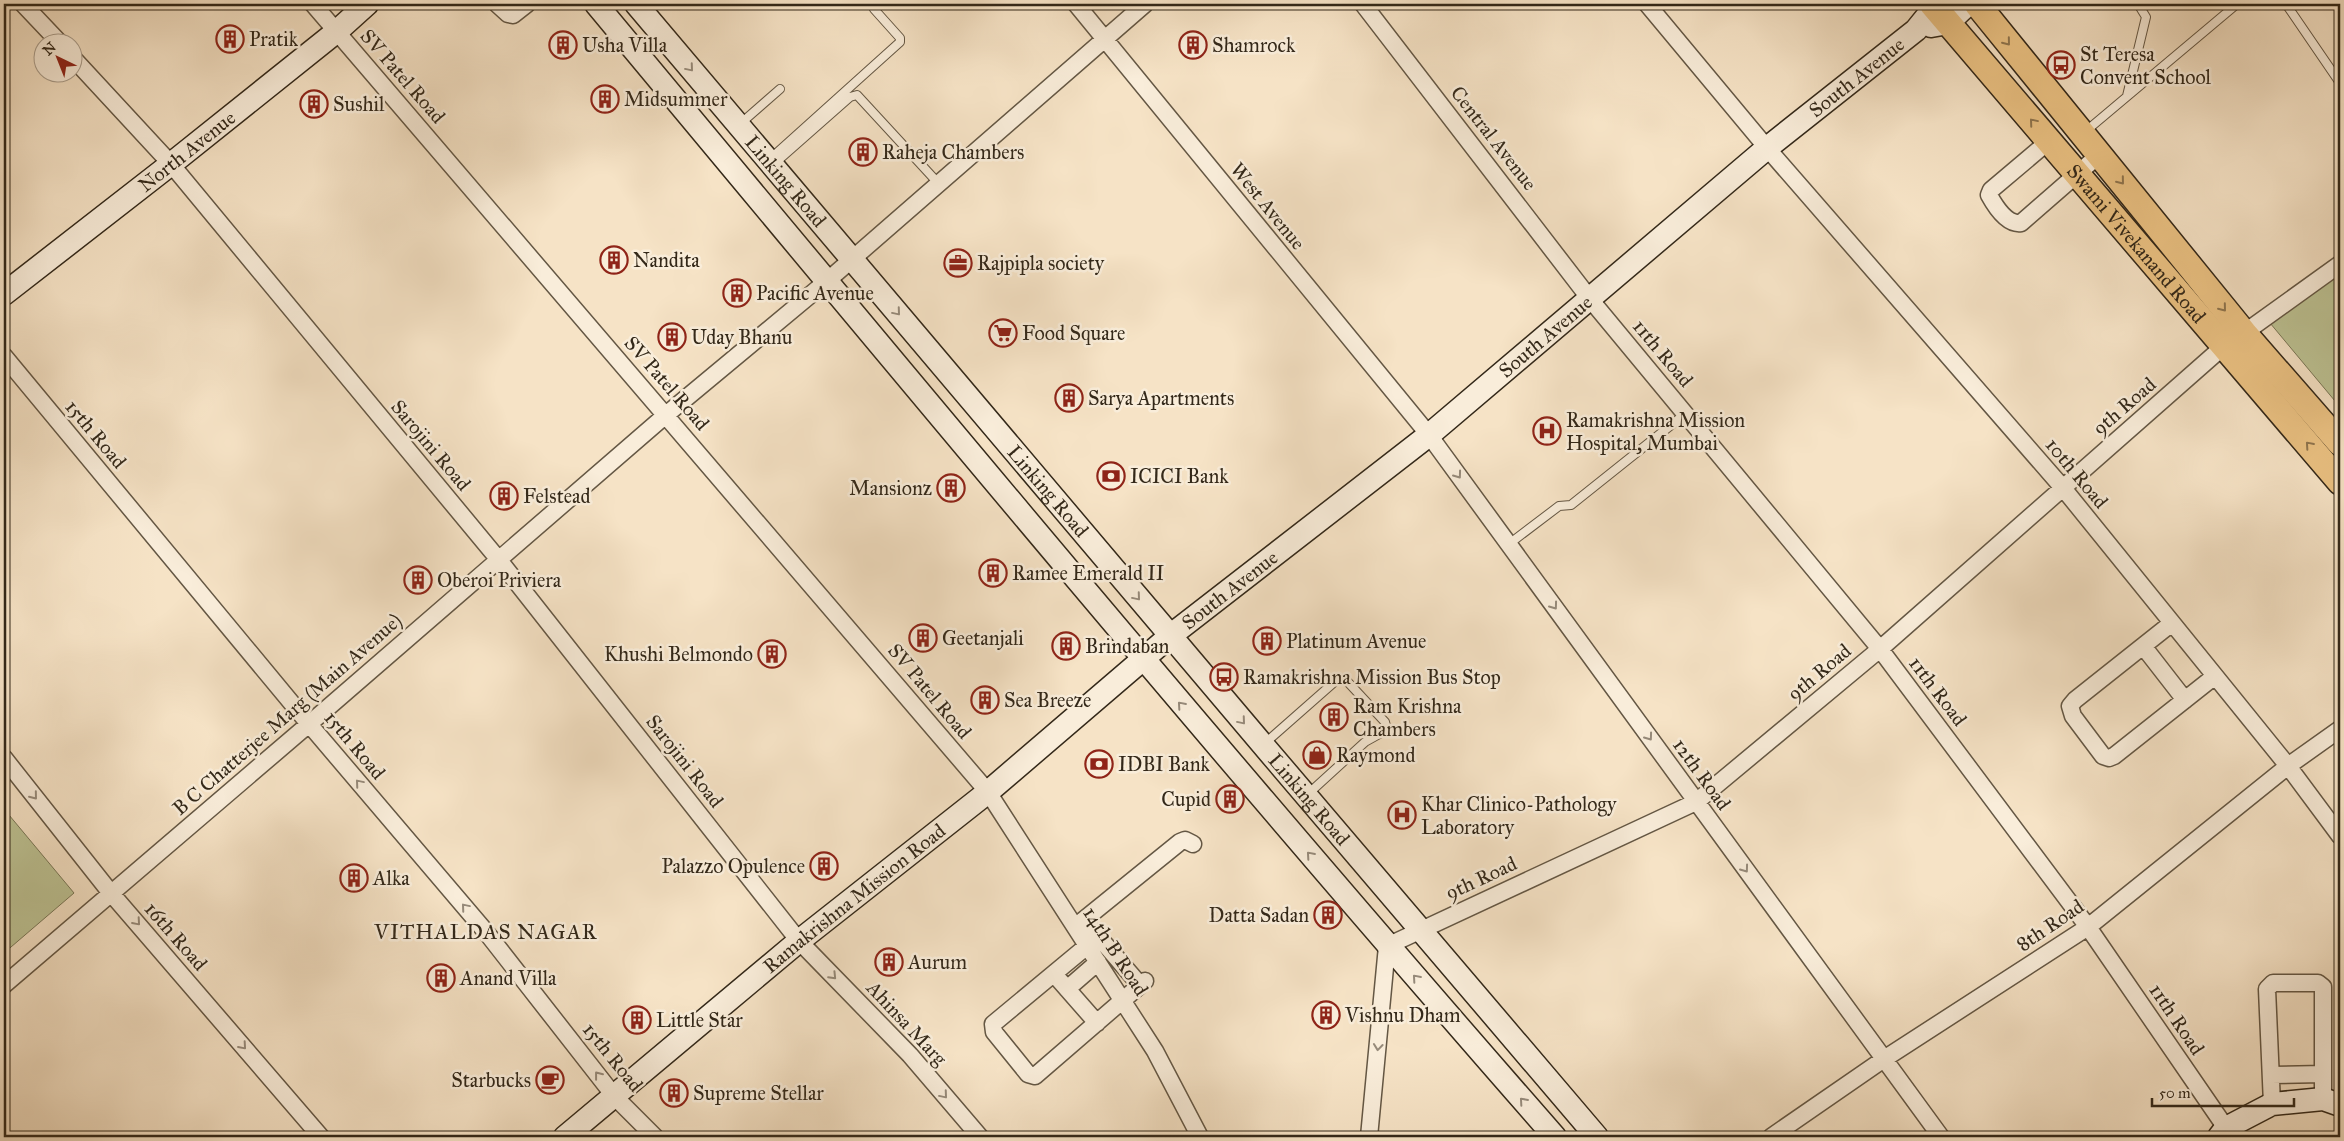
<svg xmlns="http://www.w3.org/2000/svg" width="2344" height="1141" font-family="'IM FELL Great Primer',serif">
	<rect width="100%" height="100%" fill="#f6e3c6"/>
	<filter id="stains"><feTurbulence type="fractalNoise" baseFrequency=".004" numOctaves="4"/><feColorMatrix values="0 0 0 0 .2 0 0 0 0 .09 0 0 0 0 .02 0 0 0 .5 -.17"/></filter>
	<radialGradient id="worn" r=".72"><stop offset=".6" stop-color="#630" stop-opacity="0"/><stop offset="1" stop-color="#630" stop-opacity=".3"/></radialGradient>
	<path fill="#bdc394" stroke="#787656" d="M 2340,274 L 2340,407 L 2270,323 Z
		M 4,809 L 74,893 L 4,953 Z"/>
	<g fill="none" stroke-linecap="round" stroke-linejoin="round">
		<g stroke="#645744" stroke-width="10">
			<path id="lane" d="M 2286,4 L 2340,83
				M 2127,96 L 2146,17 L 2138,4
				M 740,124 L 780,89
				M 2086,131 L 2237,4
				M 770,159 L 900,42 L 900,38 L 874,9
				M 774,164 L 850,97 L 857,95 L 939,184
				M 1509,544 L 1559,506 L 1571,505 L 1685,414
				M 1264,744 L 1339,678 L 1345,679 L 1385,722 L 1386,726 L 1383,732 L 1365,742 L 1308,794"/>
		</g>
		<g stroke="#645744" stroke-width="19">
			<path id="street" d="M 23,4 L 59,42
				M 313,4 L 988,792 L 1155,1051 L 1200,1137
				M 497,4 L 508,14 L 513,15 L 527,4
				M 1076,4 L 1429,435 L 1941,1137
				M 1363,4 L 1590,299 L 1880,649 L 2088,927 L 2226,1128
				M 1647,4 L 1767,148 L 2063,488 L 2288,766 L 2340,836
				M 72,57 L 171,164 L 499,560 L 799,941 L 910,1055 L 980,1137
				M 2049,141 L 1991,190 L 1989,195 C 1995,206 2007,225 2021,223 L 2099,155
				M 2244,333 L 2340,264
				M 4,356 L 309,724 L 486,932 L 615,1097 L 655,1137
				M 2172,623 L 2075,700 L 2070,706 L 2073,716 L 2103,756 L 2109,758 L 2114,756 L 2215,676
				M 2143,646 L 2185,700
				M 4,758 L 110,892 L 321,1137
				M 1084,920 L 1140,985
				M 1075,927 L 1180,842 L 1185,840 L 1193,844
				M 1087,946 L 993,1024 L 994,1032 L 1028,1074 L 1035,1076 L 1145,981
				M 1054,974 L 1097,1023
				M 4,985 L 309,724 L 667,414 L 827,281 L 1145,4
				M 1067,989 L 1098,962
				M 2271,1075 L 2323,1074
				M 2272,1104 L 2267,989 L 2273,983 L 2318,983 L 2323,987 L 2323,1099
				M 1369,1137 L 1387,946 L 1696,802 L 1880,649 L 2224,346
				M 1771,1137 L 1884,1059 L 2088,927 L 2288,766 L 2340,729"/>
		</g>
		<g stroke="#332819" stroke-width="25">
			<g id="secondary">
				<path d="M 596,4 C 912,384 1229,765 1555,1137"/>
				<path id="s1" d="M 636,4 L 1263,745 L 1597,1137"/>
				<path d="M 1931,26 L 1948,23 L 1968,4"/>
				<path id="s2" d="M 4,294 L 171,164 L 336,32 L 367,4"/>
				<path id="s3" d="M 565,1137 L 799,941 L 988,792 L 1170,636 L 1429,435 L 1767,148 L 1916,30 L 1937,4"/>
				<path d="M 2219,1137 L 2226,1128 L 2272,1104 L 2323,1099 L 2340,1105"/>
			</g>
		</g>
		<g stroke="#332819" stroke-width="28">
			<g id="primary">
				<path id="s4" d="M 1932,4 L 2340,482"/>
				<path d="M 1977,4 L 2244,333 L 2340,443"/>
			</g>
		</g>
		<use href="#lane" stroke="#f9edda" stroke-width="8"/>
		<use href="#street" stroke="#f9edda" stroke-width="16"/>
		<use href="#secondary" stroke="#f9edda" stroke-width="22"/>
		<use href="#primary" stroke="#ebc283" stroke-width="25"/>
	</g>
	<defs><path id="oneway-chevron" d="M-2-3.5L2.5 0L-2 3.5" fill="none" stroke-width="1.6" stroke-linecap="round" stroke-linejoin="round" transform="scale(1.25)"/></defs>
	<g stroke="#8f754e">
		<use href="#oneway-chevron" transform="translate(2007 42) rotate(51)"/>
		<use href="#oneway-chevron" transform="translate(2033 122) rotate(-130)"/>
		<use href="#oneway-chevron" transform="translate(2121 181) rotate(51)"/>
		<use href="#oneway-chevron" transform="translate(2223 308) rotate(51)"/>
		<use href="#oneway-chevron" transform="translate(2309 445) rotate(-131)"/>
	</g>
	<g stroke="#968a7a">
		<use href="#oneway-chevron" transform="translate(690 68) rotate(50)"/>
		<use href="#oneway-chevron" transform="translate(897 312) rotate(50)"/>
		<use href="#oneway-chevron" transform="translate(1458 475) rotate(54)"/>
		<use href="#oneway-chevron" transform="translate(1137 597) rotate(50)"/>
		<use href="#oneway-chevron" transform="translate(1554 606) rotate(54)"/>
		<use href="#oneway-chevron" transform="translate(1181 705) rotate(-131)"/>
		<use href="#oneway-chevron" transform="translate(1242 721) rotate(50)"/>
		<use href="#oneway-chevron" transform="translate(1649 737) rotate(54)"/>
		<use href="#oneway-chevron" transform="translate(359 783) rotate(-130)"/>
		<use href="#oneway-chevron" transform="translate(34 796) rotate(51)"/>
		<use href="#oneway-chevron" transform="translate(1310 855) rotate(-131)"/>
		<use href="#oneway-chevron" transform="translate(1745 869) rotate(54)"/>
		<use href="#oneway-chevron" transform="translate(465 907) rotate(-130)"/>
		<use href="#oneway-chevron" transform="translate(137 922) rotate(49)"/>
		<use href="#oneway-chevron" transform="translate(833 976) rotate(46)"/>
		<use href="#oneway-chevron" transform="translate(1416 978) rotate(-131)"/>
		<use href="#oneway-chevron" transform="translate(243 1046) rotate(49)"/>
		<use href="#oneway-chevron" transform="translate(1378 1047) rotate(96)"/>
		<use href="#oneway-chevron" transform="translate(598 1075) rotate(-128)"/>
		<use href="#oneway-chevron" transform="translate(944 1095) rotate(50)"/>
		<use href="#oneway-chevron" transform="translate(1523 1101) rotate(-131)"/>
	</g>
	<defs>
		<g id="building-ring" transform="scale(1.4375)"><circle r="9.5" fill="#f9edda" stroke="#8f2418" stroke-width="1.5"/><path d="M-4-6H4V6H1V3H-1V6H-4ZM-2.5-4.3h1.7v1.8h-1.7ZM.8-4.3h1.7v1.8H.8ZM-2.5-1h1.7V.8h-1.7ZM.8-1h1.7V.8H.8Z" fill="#8f2418"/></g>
		<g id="bus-ring" transform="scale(1.4375)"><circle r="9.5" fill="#f9edda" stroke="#8f2418" stroke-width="1.5"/><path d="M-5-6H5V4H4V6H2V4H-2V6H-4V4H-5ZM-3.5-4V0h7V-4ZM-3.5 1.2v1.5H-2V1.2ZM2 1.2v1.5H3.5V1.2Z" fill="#8f2418"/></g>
		<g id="office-ring" transform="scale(1.4375)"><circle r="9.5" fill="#f9edda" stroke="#8f2418" stroke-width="1.5"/><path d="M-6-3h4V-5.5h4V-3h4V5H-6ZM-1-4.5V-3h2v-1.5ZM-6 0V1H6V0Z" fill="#8f2418"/></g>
		<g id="supermarket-ring" transform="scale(1.4375)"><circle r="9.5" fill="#f9edda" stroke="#8f2418" stroke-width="1.5"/><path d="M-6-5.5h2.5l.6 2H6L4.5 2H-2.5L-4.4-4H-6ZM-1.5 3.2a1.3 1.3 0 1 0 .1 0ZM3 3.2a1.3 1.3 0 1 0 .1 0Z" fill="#8f2418"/></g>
		<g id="hospital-ring" transform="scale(1.4375)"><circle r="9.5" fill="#f9edda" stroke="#8f2418" stroke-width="1.5"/><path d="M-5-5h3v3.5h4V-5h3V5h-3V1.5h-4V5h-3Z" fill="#8f2418"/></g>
		<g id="bank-ring" transform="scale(1.4375)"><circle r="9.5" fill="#f9edda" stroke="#8f2418" stroke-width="1.5"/><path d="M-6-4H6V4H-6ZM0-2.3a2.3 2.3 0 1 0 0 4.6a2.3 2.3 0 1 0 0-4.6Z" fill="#8f2418"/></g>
		<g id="shop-ring" transform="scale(1.4375)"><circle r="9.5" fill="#f9edda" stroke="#8f2418" stroke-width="1.5"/><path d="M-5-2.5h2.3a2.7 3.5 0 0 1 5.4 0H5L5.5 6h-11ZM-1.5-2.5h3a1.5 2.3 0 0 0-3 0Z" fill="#8f2418"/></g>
		<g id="cafe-ring" transform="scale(1.4375)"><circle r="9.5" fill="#f9edda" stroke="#8f2418" stroke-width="1.5"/><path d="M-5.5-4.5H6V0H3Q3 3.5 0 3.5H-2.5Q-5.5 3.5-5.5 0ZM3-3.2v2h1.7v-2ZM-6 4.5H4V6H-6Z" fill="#8f2418"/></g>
	</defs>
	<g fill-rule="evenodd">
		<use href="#building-ring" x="230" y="39"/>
		<use href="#building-ring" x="563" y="45"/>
		<use href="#building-ring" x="1193" y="45"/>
		<use href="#bus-ring" x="2061" y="65"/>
		<use href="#building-ring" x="605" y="99"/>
		<use href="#building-ring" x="314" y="104"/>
		<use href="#building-ring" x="863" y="152"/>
		<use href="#building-ring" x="614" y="260"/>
		<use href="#office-ring" x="958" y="263"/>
		<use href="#building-ring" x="737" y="293"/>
		<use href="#supermarket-ring" x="1003" y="333"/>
		<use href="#building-ring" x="672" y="337"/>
		<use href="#building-ring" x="1069" y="398"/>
		<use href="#hospital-ring" x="1547" y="431"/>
		<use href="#bank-ring" x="1111" y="476"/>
		<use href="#building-ring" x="951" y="488"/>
		<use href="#building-ring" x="504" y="496"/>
		<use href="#building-ring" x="993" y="573"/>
		<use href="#building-ring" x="418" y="580"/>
		<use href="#building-ring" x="923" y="638"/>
		<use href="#building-ring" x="1267" y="641"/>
		<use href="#building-ring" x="1066" y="646"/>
		<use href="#building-ring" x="772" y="654"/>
		<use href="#bus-ring" x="1224" y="677"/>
		<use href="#building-ring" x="985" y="700"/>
		<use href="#building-ring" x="1334" y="717"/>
		<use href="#shop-ring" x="1317" y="755"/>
		<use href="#bank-ring" x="1099" y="764"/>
		<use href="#building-ring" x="1230" y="799"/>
		<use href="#hospital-ring" x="1402" y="815"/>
		<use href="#building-ring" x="824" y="866"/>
		<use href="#building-ring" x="354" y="878"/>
		<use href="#building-ring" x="1328" y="915"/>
		<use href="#building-ring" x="889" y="962"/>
		<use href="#building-ring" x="441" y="978"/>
		<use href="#building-ring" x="1326" y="1015"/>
		<use href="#building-ring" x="637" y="1020"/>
		<use href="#cafe-ring" x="550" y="1080"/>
		<use href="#building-ring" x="674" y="1093"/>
	</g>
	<g text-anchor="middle" stroke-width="5" stroke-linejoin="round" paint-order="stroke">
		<g font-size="20" fill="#332819" stroke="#f9edda" text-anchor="start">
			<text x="249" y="46">Pratik</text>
			<text x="582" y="52">Usha Villa</text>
			<text x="1212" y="52">Shamrock</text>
			<text x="2080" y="61">St Teresa<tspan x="2080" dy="23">Convent School</tspan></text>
			<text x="624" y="106">Midsummer</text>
			<text x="333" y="111">Sushil</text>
			<text x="882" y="159">Raheja Chambers</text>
			<text x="633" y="267">Nandita</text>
			<text x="977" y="270">Rajpipla society</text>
			<text x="756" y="300">Pacific Avenue</text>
			<text x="1022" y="340">Food Square</text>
			<text x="691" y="344">Uday Bhanu</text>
			<text x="1088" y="405">Sarya Apartments</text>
			<text x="1566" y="427">Ramakrishna Mission<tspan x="1566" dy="23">Hospital, Mumbai</tspan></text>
			<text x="1130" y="483">ICICI Bank</text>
			<text x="932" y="495" text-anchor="end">Mansionz</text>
			<text x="523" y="503">Felstead</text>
			<text x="1012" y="580">Ramee Emerald II</text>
			<text x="437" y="587">Oberoi Priviera</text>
			<text x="942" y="645">Geetanjali</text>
			<text x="1286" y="648">Platinum Avenue</text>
			<text x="1085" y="653">Brindaban</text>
			<text x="753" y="661" text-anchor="end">Khushi Belmondo</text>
			<text x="1243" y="684">Ramakrishna Mission Bus Stop</text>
			<text x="1004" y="707">Sea Breeze</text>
			<text x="1353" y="713">Ram Krishna<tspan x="1353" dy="23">Chambers</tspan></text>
			<text x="1336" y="762">Raymond</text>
			<text x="1118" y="771">IDBI Bank</text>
			<text x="1211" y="806" text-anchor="end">Cupid</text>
			<text x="1421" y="811">Khar Clinico-Pathology<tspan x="1421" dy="23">Laboratory</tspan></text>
			<text x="805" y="873" text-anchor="end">Palazzo Opulence</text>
			<text x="373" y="885">Alka</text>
			<text x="1309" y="922" text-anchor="end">Datta Sadan</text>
			<text x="908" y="969">Aurum</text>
			<text x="460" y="985">Anand Villa</text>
			<text x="1345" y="1022">Vishnu Dham</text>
			<text x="656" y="1027">Little Star</text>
			<text x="531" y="1087" text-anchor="end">Starbucks</text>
			<text x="693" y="1100">Supreme Stellar</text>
		</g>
		<g font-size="20" fill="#332819" stroke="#f9edda">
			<text transform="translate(403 76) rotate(49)" y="7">SV Patel Road</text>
			<text dy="7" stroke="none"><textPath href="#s3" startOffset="1671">South Avenue</textPath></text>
			<text transform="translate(1494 138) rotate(52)" y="7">Central Avenue</text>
			<text dy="7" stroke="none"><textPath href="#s2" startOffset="232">North Avenue</textPath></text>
			<text dy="7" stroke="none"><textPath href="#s1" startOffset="232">Linking Road</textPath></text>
			<text transform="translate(1268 206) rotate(51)" y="7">West Avenue</text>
			<text dy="7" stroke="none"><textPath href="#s4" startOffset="315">Swami Vivekanand Road</textPath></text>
			<text dy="7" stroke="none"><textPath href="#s3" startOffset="1266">South Avenue</textPath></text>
			<text transform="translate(1663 353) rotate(50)" y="7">11th Road</text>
			<text transform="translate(667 383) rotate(49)" y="7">SV Patel Road</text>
			<text transform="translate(2124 406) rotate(-41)" y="7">9th Road</text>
			<text transform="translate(96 434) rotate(50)" y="7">15th Road</text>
			<text transform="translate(431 445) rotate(50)" y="7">Sarojini Road</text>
			<text transform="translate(2077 473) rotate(50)" y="7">10th Road</text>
			<text dy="7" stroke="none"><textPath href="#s1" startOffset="638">Linking Road</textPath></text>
			<text dy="7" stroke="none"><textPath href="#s3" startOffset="861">South Avenue</textPath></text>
			<text transform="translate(1819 672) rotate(-40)" y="7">9th Road</text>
			<text transform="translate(930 691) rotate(50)" y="7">SV Patel Road</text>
			<text transform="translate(1938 691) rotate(53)" y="7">11th Road</text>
			<text transform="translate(287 714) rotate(-41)" y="7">B C Chatterjee Marg (Main Avenue)</text>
			<text transform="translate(355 745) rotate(50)" y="7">15th Road</text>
			<text transform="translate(685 761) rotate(52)" y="7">Sarojini Road</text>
			<text transform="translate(1702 774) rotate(54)" y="7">12th Road</text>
			<text dy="7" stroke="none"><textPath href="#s1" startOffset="1042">Linking Road</textPath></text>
			<text transform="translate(1481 878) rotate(-25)" y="7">9th Road</text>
			<text dy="7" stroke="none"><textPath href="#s3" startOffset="375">Ramakrishna Mission Road</textPath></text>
			<text transform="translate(2050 925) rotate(-34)" y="7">8th Road</text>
			<text transform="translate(176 936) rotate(49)" y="7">16th Road</text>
			<text transform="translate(1116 951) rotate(57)" y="7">14th B Road</text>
			<text transform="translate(2177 1019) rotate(56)" y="7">11th Road</text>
			<text transform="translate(907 1023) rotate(47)" y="7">Ahinsa Marg</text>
			<text transform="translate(613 1057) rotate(51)" y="7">15th Road</text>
		</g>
		<g font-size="21" letter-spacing="1" fill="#332819" stroke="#f9edda">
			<text x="486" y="939">VITHALDAS NAGAR</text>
		</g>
	</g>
	<rect width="2344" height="1141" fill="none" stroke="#f6e3c6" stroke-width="20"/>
	<rect x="5" y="5" width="2334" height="1131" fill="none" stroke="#332819" stroke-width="2.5"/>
	<rect x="10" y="10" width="2324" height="1121" fill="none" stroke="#332819"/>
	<g transform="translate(58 58) rotate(317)"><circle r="24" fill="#f9edda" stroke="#aa9e8d"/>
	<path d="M0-4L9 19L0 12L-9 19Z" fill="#8f2418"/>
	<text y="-8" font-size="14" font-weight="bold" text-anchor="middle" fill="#332819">N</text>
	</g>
	<path d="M2152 1098v8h142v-8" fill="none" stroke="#332819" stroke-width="2.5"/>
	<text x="2159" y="1098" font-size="15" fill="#332819" stroke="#f9edda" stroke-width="4" paint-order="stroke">50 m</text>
	<rect width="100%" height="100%" filter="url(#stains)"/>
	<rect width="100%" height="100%" fill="url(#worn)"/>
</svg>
